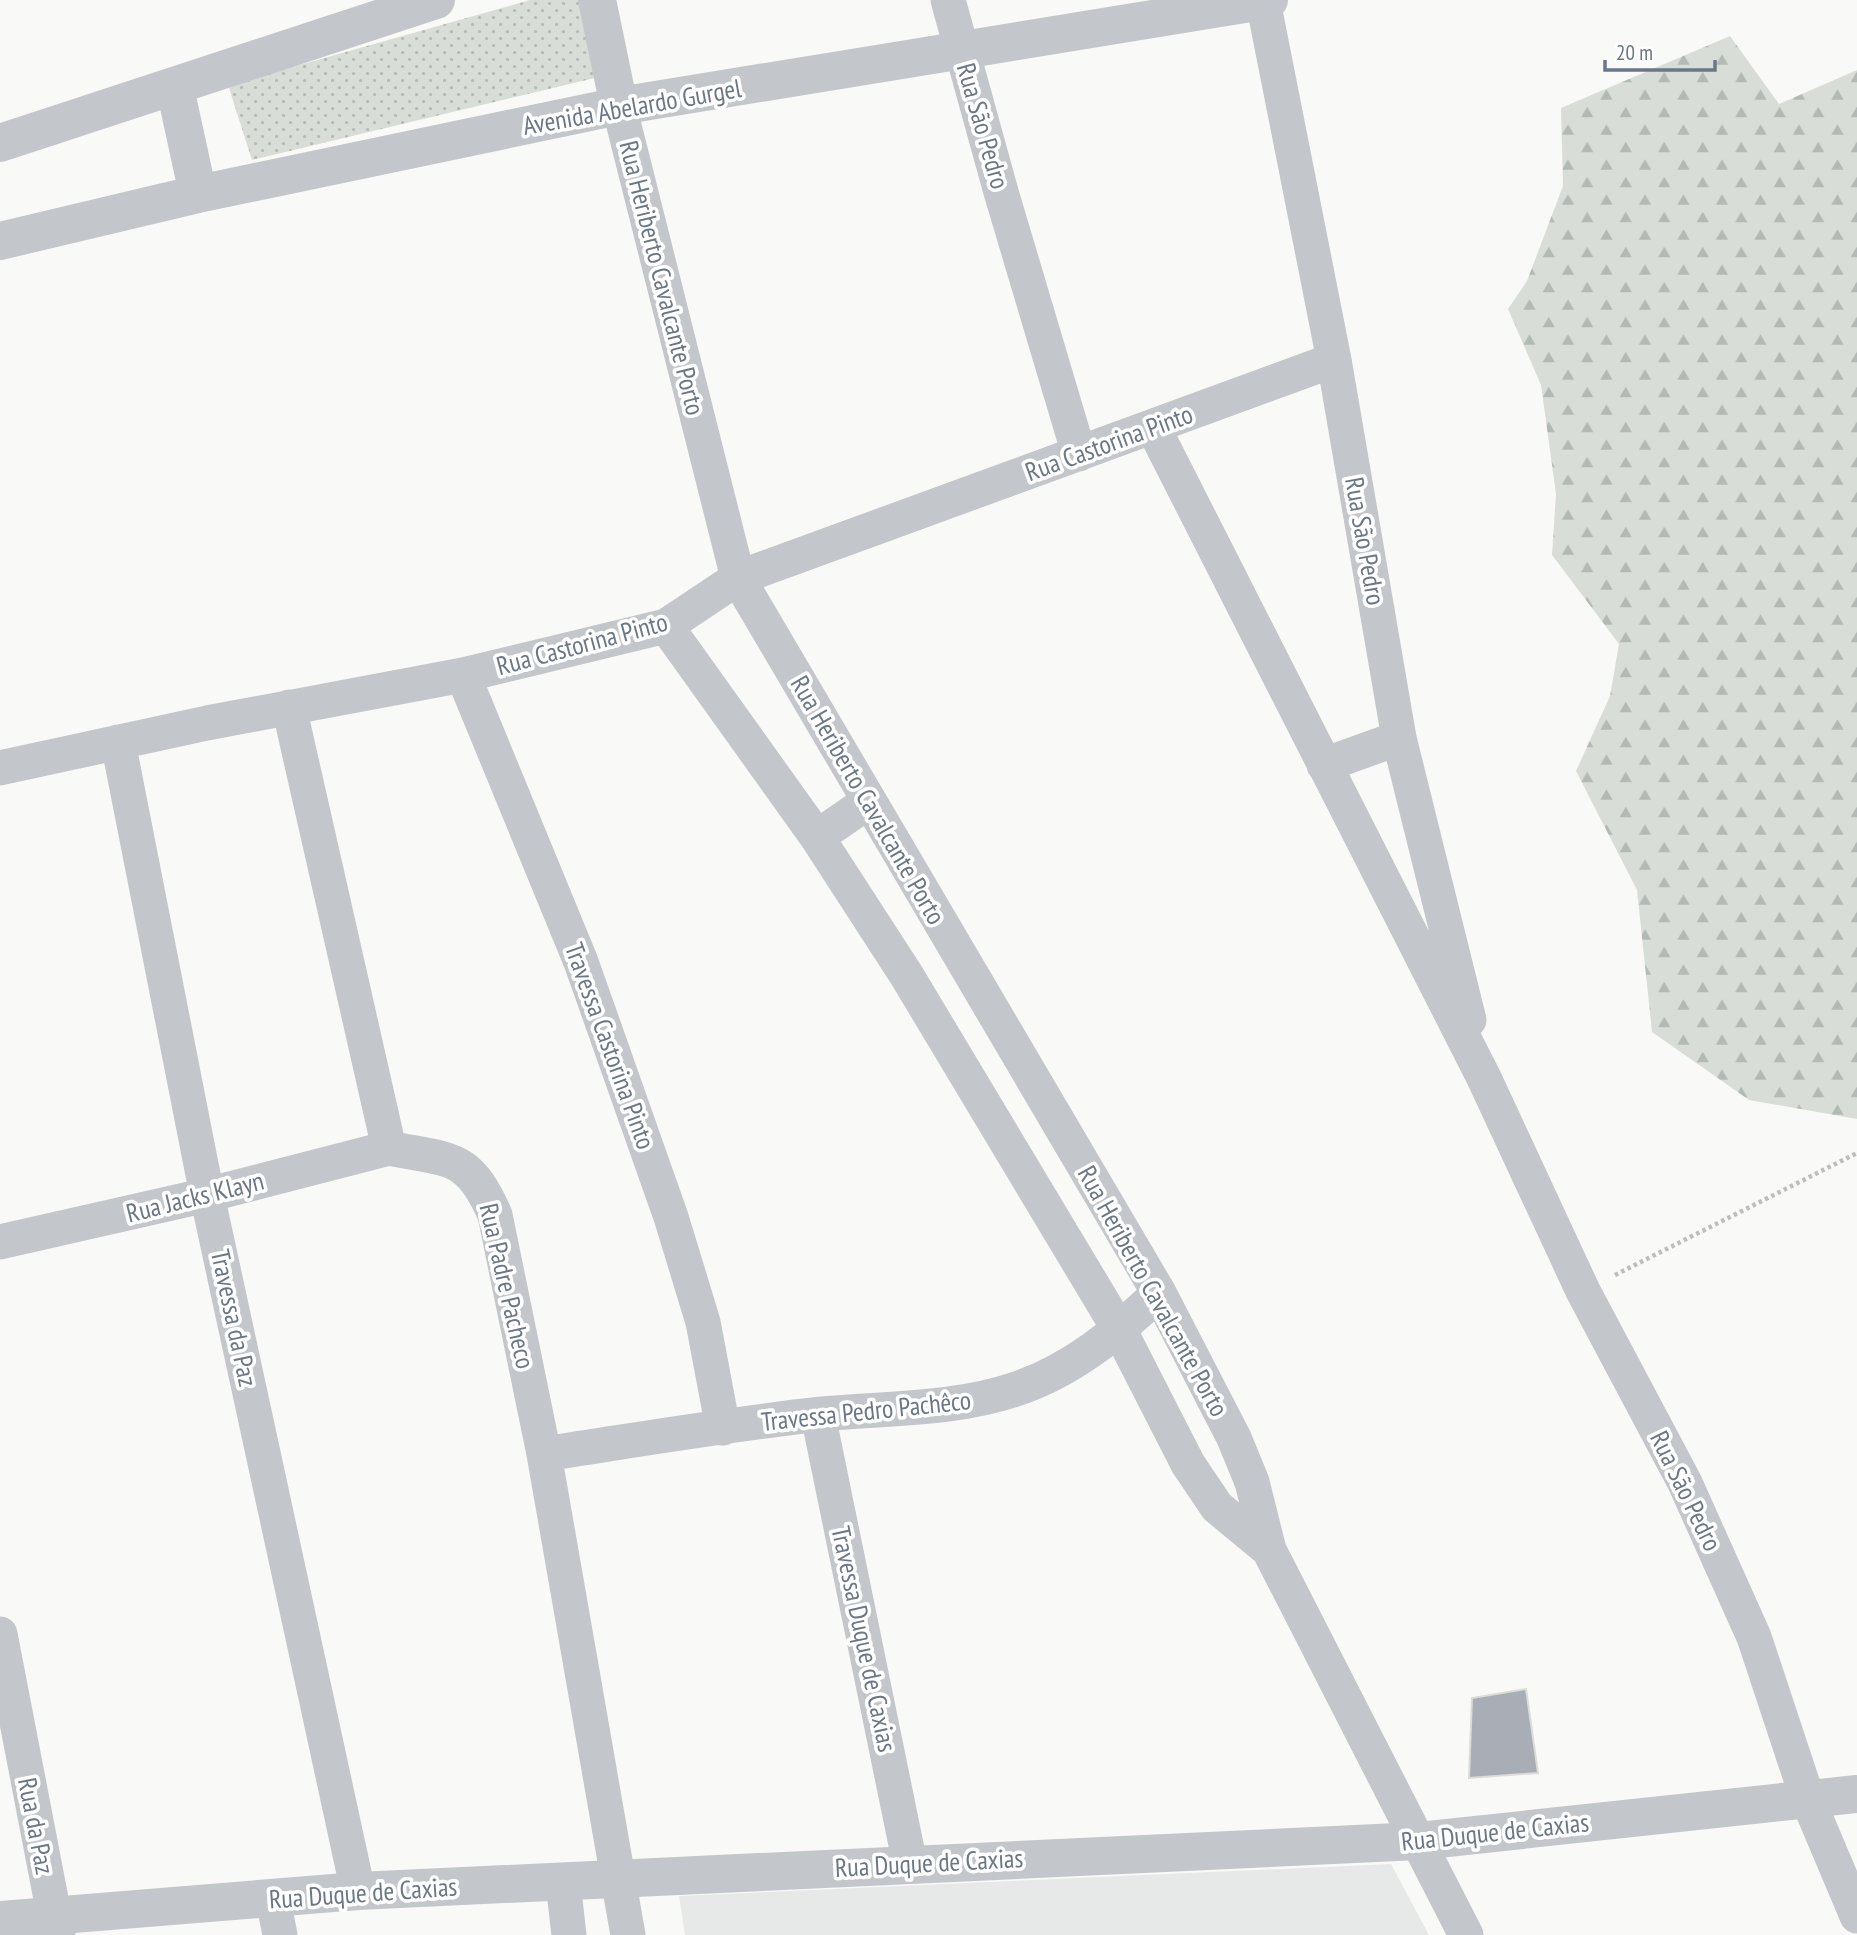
<svg xmlns="http://www.w3.org/2000/svg" width="1857" height="1935" font-family="'PT Sans Narrow',sans-serif">
	<defs>
		<pattern id="forest-firs" width="22" height="20" patternUnits="userSpaceOnUse" patternTransform="scale(1.75)"><rect width="22" height="20" fill="#d8ded7"/><path d="M5 1l3.5 6h-7zM16 11l3.5 6h-7z" fill="#b3b9b4"/></pattern>
		<pattern id="park-dots" width="8" height="8" patternUnits="userSpaceOnUse" patternTransform="scale(1.75)"><rect width="8" height="8" fill="#d8ded7"/><path d="M2 2h.1M6 6h.1" fill="none" stroke="#b3b9b4" stroke-width="1.8" stroke-linecap="round"/></pattern>
	</defs>
	<rect width="100%" height="100%" fill="#f9f9f7"/>
	<path fill="#e7e8e8" d="M 1391,1864 L 1429,1935 L 685,1935 L 679,1896 Z"/>
	<path fill="url(#forest-firs)" d="M 1730,36 L 1779,104 L 1857,70 L 1857,1119 L 1749,1100 L 1652,1032 L 1637,890 L 1576,771 L 1610,696 L 1619,644 L 1552,555 L 1556,494 L 1541,385 L 1508,309 L 1527,281 L 1563,186 L 1561,108 Z"/>
	<path fill="url(#park-dots)" d="M 530,0 L 582,0 L 599,77 L 252,160 L 228,85 Z"/>
	<path fill="#a9aeb6" stroke="#dbdbd9" stroke-width="2" d="M 1526,1689 L 1538,1773 L 1469,1778 L 1472,1698 Z"/>
	<g fill="none" stroke-linecap="round" stroke-linejoin="round">
		<path stroke="#bbbdc0" stroke-width="4.5" stroke-dasharray="3.5 3.5" stroke-linecap="butt" d="M 1615,1275 L 1857,1153"/>
		<path stroke="#c3c6ca" stroke-width="35" d="M 948,0 L 1001,192 L 1079,454
			M 1263,1 L 1334,360 L 1399,738 L 1469,1020
			M 619,106 L 738,578 L 1159,1293 L 1234,1438 L 1252,1482 L 1269,1550 L 1466,1935
			M 1153,427 L 1484,1078 L 1583,1291 L 1685,1483 L 1754,1637 L 1808,1800 L 1857,1916
			M 666,626 L 817,837 L 907,976 L 1120,1331 L 1188,1464 L 1217,1507 L 1269,1550
			M 463,675 L 581,962 L 671,1217 L 703,1322 L 723,1428
			M 289,707 L 389,1148 C 450,1161 468,1153 495,1215 L 544,1454 L 628,1935
			M 118,742 L 207,1195 L 358,1891
			M 1324,765 L 1399,738
			M 0,768 L 207,723 L 463,675 L 666,626 L 738,578 L 1334,360
			M 817,837 L 868,802
			M 0,1242 L 207,1195 L 389,1148
			M 818,1415 L 910,1864
			M 544,1454 C 636,1440 729,1424 822,1414 C 885,1408 955,1410 1016,1389 C 1071,1371 1117,1333 1159,1293
			M 0,1634 L 58,1935
			M 563,1883 L 569,1935
			M 273,1899 L 280,1935"/>
		<path stroke="#c3c6ca" stroke-width="38" d="M 597,0 L 619,106
			M 175,88 L 198,194
			M 0,143 L 436,0
			M 0,241 L 198,194 L 619,106 L 1269,0
			M 0,1920 L 358,1891 L 1419,1841 L 1857,1794"/>
	</g>
	<g text-anchor="middle" stroke-width="7" stroke-linejoin="round" paint-order="stroke">
		<g font-size="26" fill="#6b7686" stroke="#fff">
			<text transform="translate(632 107) rotate(-10)" y="9">Avenida Abelardo Gurgel</text>
			<text transform="translate(983 126) rotate(74)" y="9">Rua São Pedro</text>
			<text transform="translate(662 278) rotate(76)" y="9">Rua Heriberto Cavalcante Porto</text>
			<text transform="translate(1109 443) rotate(-20)" y="9">Rua Castorina Pinto</text>
			<text transform="translate(1365 541) rotate(80)" y="9">Rua São Pedro</text>
			<text transform="translate(582 644) rotate(-15)" y="9">Rua Castorina Pinto</text>
			<text transform="translate(868 800) rotate(60)" y="9">Rua Heriberto Cavalcante Porto</text>
			<text transform="translate(610 1046) rotate(70)" y="9">Travessa Castorina Pinto</text>
			<text transform="translate(195 1197) rotate(-14)" y="9">Rua Jacks Klayn</text>
			<text transform="translate(507 1286) rotate(77)" y="9">Rua Padre Pacheco</text>
			<text transform="translate(1153 1291) rotate(61)" y="9">Rua Heriberto Cavalcante Porto</text>
			<text transform="translate(234 1318) rotate(78)" y="9">Travessa da Paz</text>
			<text transform="translate(866 1411) rotate(-6)" y="9">Travessa Pedro Pachêco</text>
			<text transform="translate(1686 1491) rotate(64)" y="9">Rua São Pedro</text>
			<text transform="translate(864 1639) rotate(78)" y="9">Travessa Duque de Caxias</text>
			<text transform="translate(36 1826) rotate(79)" y="9">Rua da Paz</text>
			<text transform="translate(1495 1832) rotate(-6)" y="9">Rua Duque de Caxias</text>
			<text transform="translate(929 1863) rotate(-3)" y="9">Rua Duque de Caxias</text>
			<text transform="translate(363 1893) rotate(-4)" y="9">Rua Duque de Caxias</text>
		</g>
	</g>
	<path d="M1605 60v10h110v-10" fill="none" stroke="#6b7686" stroke-width="3.5"/>
	<text x="1616" y="60" font-size="21" fill="#6b7686" stroke="#ffffff" stroke-width="5" paint-order="stroke">20 m</text>
</svg>
